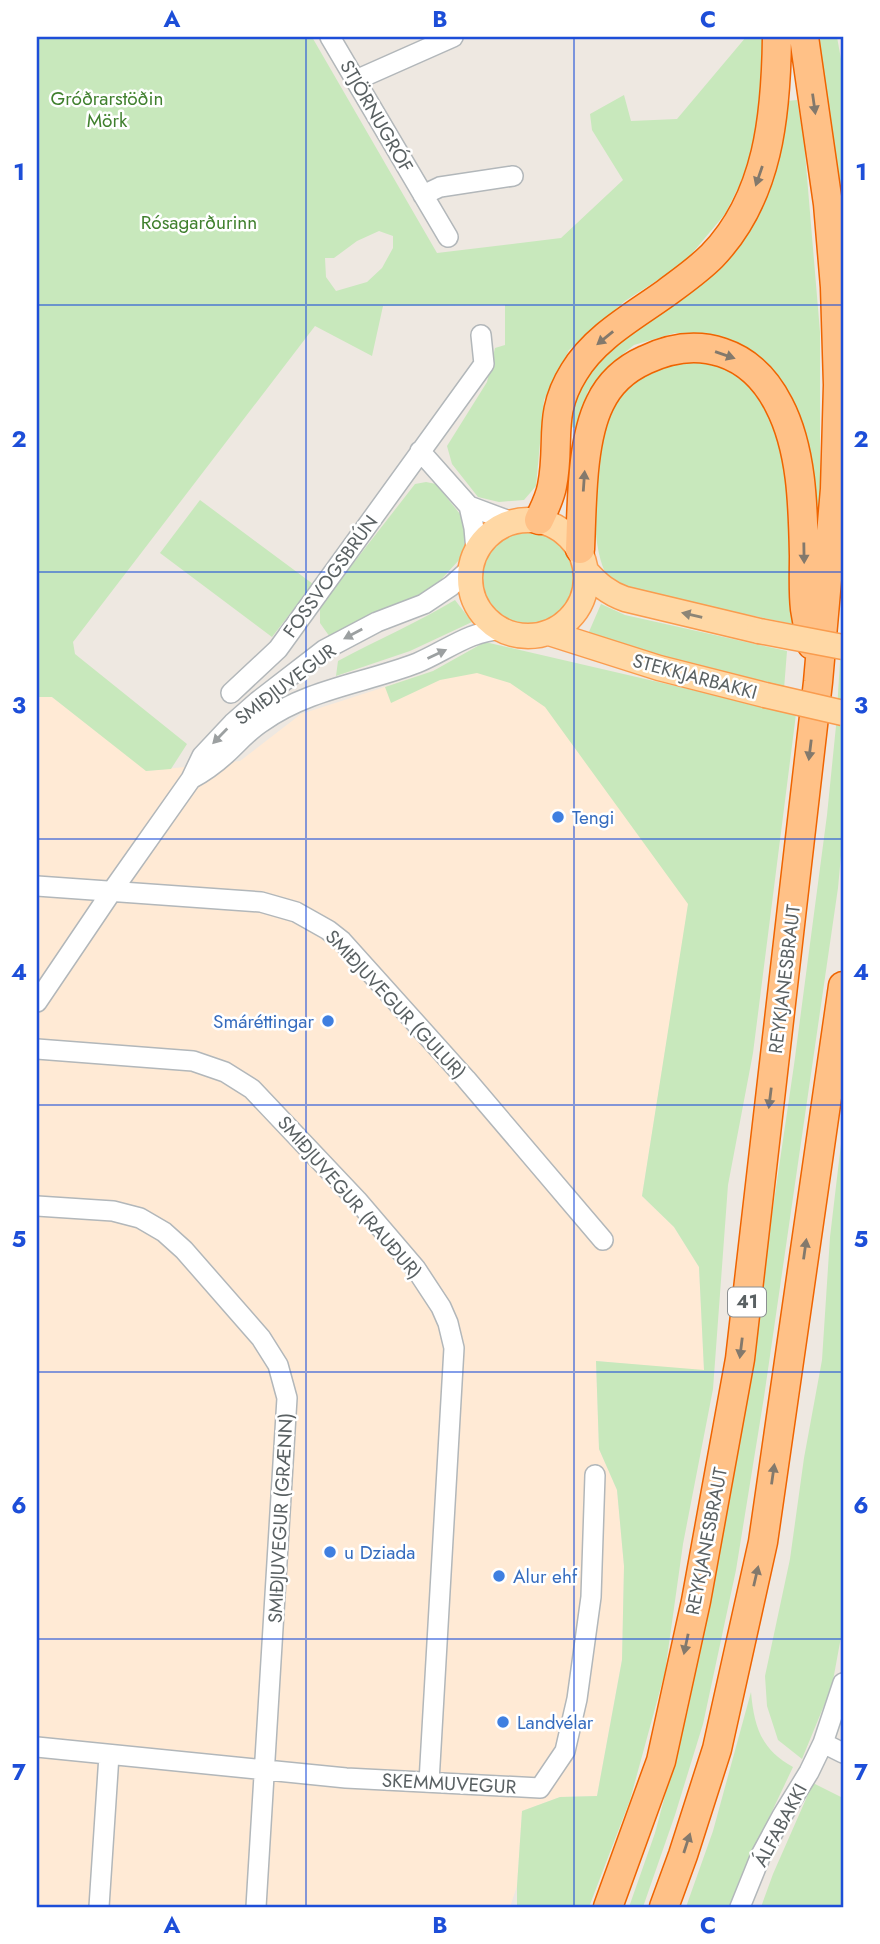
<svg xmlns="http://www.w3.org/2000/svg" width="880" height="1944" font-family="Jost,sans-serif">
	<rect width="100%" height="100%" fill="#eee8e1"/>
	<path fill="#ffead5" d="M 490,653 L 718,718 L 642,1196 L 674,1227 L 699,1267 L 704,1371 L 596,1361 L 599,1449 L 617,1490 L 624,1566 L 622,1659 L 597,1796 L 560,1797 L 522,1811 L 517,1886 L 510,1907 L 37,1907 L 37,697 L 52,697 L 147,771 L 240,761 L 301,714 Z"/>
	<path fill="#c8e8bc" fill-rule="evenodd" d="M 37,37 L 312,37 L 437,253 L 561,238 L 623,180 L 592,130 L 590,114 L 624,95 L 631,121 L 677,119 L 746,37 L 767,37 L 767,90 L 749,166 L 725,214 L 684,263 L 625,301 L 569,350 L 544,400 L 536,486 L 524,500 L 499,502 L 478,497 L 452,464 L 447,446 L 487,382 L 495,348 L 505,345 L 505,305 L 383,306 L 372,356 L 315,326 L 73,642 L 75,654 L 187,744 L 171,769 L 146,771 L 52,697 L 37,697 ZM 379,231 L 393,236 L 393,248 L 382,268 L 367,282 L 336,291 L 326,277 L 325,258 L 334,258 L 357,241 Z
		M 818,37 L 837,37 L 843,70 L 843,233 L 827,93 Z
		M 797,100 L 804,141 L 820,332 L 820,518 L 811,518 L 745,351 L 709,334 L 675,333 L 634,345 L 612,363 L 588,391 L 576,429 L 568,425 L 575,393 L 585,378 L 603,355 L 684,296 L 787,101 Z
		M 661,359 L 733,365 L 758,385 L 785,442 L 798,625 L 636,592 C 625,588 610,584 605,572 C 587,534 594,439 612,401 C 617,391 650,368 661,359 Z
		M 426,482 L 436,484 L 464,519 L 467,539 L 459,560 L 437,584 L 423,593 L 332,640 L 320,623 L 320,606 L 415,484 Z
		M 200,500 L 313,584 L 272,637 L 160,553 Z
		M483 578a46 46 0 1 1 92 0a46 46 0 1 1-92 0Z
		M 455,600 L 472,622 L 410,651 L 336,676 L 338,661 C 377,640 417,623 455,600 Z
		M 601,604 L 625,615 L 787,651 L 784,689 L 641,651 L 588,634 Z
		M 843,613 L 843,834 L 838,888 L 764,1397 L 736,1570 L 703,1724 L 675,1815 L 643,1907 L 629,1907 L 655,1833 L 688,1710 L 717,1564 L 747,1385 L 794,1065 L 827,815 L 836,726 Z
		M 485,642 L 796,714 L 753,1053 L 728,1185 L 713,1389 L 683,1544 L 665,1672 L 630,1800 L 589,1907 L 517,1907 L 517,1886 L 522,1811 L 560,1797 L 597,1796 L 622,1660 L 624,1566 L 617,1490 L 599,1449 L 596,1361 L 704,1370 L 699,1267 L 674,1227 L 642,1196 L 688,904 L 545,707 L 510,683 L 477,673 L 440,680 L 391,703 L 385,687 L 433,671 Z
		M 843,1127 L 843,1626 L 832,1686 L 802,1759 L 778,1740 L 767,1706 L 765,1676 L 790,1559 L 804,1458 L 822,1360 L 830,1237 Z
		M 751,1692 C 754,1726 761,1750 793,1767 L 739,1881 L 729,1907 L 686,1907 L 713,1831 Z
		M 813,1783 L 843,1798 L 843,1907 L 761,1907 L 773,1874 Z"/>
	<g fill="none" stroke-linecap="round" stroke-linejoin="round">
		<g stroke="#b2b7ba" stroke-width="22">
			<path id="minor" d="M 330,37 L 448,237
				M 356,80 L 453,37
				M 423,195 L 440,187 L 513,176
				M 420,451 L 469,506 L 512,522
				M 469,506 L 474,528 L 476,551
				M 231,693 L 278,649 L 484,364 L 481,335
				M 191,779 C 204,772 215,764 226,754 C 238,743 248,731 262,722 C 308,689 365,683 417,663 C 444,652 471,630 501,630
				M 37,886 L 261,902 L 296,912 L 328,930 L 342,941 L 466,1079 L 603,1240
				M 37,1002 L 112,891 L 191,779 L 202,756 L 233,723 L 258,701 L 324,650 L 377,622 L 424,604 L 451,586 L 470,569
				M 37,1049 L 193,1061 L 225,1072 L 252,1089 L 357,1200 L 416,1269 L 441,1307 L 448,1323 L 454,1348 L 429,1782
				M 37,1206 L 113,1211 L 140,1218 L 164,1232 L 184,1250 L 261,1338 L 278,1365 L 287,1398 L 256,1907
				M 823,1743 L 843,1753
				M 37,1747 L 346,1778 L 540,1788 L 565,1751 L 577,1699 L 591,1597 L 595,1475
				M 99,1907 L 109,1755
				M 740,1907 L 761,1855 L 782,1816 L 809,1772 L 823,1743 L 843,1683"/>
		</g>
		<g stroke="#fa9c4e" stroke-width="27">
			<path id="major" d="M470 578a58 58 0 1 1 116 0a58 58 0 1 1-116 0Z
				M 587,572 C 598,584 608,593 625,599 L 759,631
				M 549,633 L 659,668 L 765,695"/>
		</g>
		<g stroke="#ef6400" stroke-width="31">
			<path id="highway" d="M 539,520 C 544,509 550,498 552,486 C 561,442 547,415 574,372 C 595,337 634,316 666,293 C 682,281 698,270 712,256 C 769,197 776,114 777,37
				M 580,549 C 582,506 581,441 600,403 C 610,382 625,369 645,360 C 699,334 752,351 779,405 C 802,449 803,506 804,556 C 804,573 803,591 805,609 C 807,621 809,633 812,645
				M 608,1907 L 661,1761 L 696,1601 L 740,1359 L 818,682 L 835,489 L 838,385 L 835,287 L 828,204 L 804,37
				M 664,1907 L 683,1855 L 717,1749 L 763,1542 L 843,986"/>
		</g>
		<use href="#minor" stroke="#fff" stroke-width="19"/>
		<use href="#major" stroke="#ffd8a5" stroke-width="24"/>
		<use href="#highway" stroke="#ffc187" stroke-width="28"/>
		<g stroke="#fa9c4e" stroke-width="27" stroke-linecap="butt">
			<path id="major-bridge" d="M 759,631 L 843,647
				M 765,695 L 843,713"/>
		</g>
		<use href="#major-bridge" stroke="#ffd8a5" stroke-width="24"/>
	</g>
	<defs><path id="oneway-solid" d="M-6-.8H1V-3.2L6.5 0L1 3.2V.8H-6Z" transform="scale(1.75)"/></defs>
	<g fill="#83796c">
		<use href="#oneway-solid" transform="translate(814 104) rotate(82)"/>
		<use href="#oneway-solid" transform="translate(759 176) rotate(109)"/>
		<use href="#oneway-solid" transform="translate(605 338) rotate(141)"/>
		<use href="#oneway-solid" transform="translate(725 355) rotate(19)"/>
		<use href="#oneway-solid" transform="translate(584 481) rotate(-86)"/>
		<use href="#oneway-solid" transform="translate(804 553) rotate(89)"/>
		<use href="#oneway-solid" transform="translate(810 750) rotate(97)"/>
		<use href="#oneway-solid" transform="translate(770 1098) rotate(97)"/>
		<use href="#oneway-solid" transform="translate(805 1249) rotate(-82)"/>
		<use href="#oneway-solid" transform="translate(741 1348) rotate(97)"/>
		<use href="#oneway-solid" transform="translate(773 1474) rotate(-82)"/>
		<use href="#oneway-solid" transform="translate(756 1576) rotate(-77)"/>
		<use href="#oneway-solid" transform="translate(686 1644) rotate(102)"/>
		<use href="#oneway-solid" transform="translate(687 1843) rotate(-72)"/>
	</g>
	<use fill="#8c8577" href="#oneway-solid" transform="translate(692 615) rotate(-167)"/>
	<g fill="#9ca0a1">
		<use href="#oneway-solid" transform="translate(353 634) rotate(152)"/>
		<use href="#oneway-solid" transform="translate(437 654) rotate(-25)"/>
		<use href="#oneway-solid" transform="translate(220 736) rotate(134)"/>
	</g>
	<path fill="none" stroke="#1d4ed8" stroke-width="2" stroke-opacity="0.55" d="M 306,37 L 306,1907M 574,37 L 574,1907M 37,305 L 843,305M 37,572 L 843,572M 37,839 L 843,839M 37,1105 L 843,1105M 37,1372 L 843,1372M 37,1639 L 843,1639"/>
	<g fill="#3f7fe0" stroke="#fff" stroke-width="2.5">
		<circle cx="558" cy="817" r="7"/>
		<circle cx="328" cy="1021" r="7"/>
		<circle cx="330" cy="1552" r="7"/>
		<circle cx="499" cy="1576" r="7"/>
		<circle cx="503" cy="1722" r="7"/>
	</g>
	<g text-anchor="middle" stroke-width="5" stroke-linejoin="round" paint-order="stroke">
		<rect fill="#fff" stroke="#8c9092" stroke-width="2" x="728" y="1287.5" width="38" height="29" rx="5"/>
		<g font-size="18" font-weight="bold" fill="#5a6163">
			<text x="747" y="1308">41</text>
		</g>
		<g font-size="19" fill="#40802e" stroke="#fff">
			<text x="107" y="105">Gróðrarstöðin<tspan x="107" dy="22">Mörk</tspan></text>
			<text x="199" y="229">Rósagarðurinn</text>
		</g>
		<g font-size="19" fill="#5a6163" stroke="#fff">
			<text transform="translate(377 116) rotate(60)" y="7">STJÖRNUGRÓF</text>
			<text transform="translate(330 576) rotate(-54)" y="7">FOSSVOGSBRÚN</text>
			<text transform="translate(695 676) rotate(15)" y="7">STEKKJARBAKKI</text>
			<text transform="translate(285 684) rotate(-37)" y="7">SMIÐJUVEGUR</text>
			<text transform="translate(784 979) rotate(-83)" y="7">REYKJANESBRAUT</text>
			<text transform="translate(396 1004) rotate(47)" y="7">SMIÐJUVEGUR (GULUR)</text>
			<text transform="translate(350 1197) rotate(49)" y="7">SMIÐJUVEGUR (RAUÐUR)</text>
			<text transform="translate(280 1518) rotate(-87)" y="7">SMIÐJUVEGUR (GRÆNN)</text>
			<text transform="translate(706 1541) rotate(-79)" y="7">REYKJANESBRAUT</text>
			<text transform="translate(449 1783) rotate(3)" y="7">SKEMMUVEGUR</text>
			<text transform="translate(780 1825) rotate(-62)" y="7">ÁLFABAKKI</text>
		</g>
		<g font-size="19" fill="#366cbe" stroke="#fff" text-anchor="start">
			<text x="572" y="824">Tengi</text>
			<text x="314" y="1028" text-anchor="end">Smáréttingar</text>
			<text x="344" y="1559">u Dziada</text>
			<text x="513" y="1583">Alur ehf</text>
			<text x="517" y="1729">Landvélar</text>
		</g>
	</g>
	<rect width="880" height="1944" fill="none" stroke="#ffffff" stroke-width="77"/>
	<rect x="38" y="38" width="804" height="1868" fill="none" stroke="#1d4ed8" stroke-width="2.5"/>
	<g font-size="23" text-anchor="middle" font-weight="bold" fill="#1d4ed8">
		<text x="172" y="27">A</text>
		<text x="440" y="27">B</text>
		<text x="708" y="27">C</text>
		<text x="19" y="180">1</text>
		<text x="861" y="180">1</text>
		<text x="19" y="447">2</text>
		<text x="861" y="447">2</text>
		<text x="19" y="713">3</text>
		<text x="861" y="713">3</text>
		<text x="19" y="980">4</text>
		<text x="861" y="980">4</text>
		<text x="19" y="1247">5</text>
		<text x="861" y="1247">5</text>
		<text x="19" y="1513">6</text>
		<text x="861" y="1513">6</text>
		<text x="19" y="1780">7</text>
		<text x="861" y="1780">7</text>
		<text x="172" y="1933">A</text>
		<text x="440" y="1933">B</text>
		<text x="708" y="1933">C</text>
	</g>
</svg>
